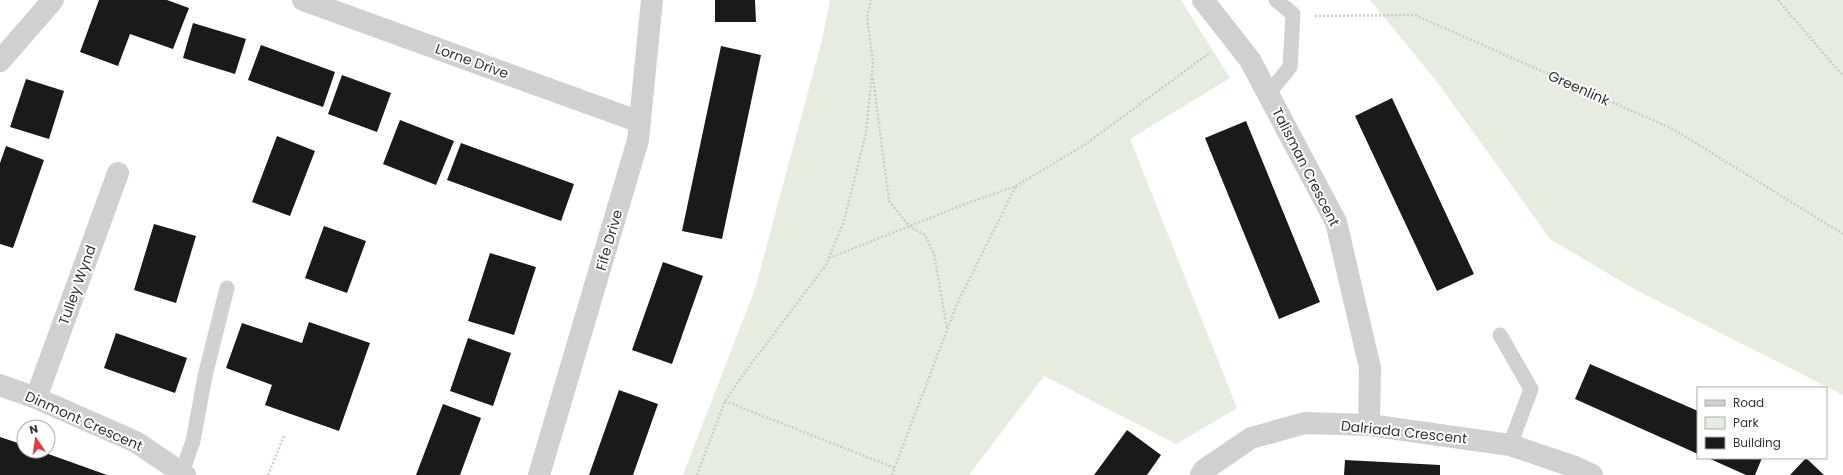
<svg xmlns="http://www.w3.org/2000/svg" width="1843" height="475" font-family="Poppins,sans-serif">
	<rect width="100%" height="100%" fill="#fff"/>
	<path fill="#e6ecdf" d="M 830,0 L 1181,0 L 1230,78 L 1130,139 L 1237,408 L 1176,444 L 1044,376 L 969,475 L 683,475 L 755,289 L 822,40 Z
		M 1370,0 L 1843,0 L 1843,395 L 1634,289 L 1550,239 L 1438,83 Z"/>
	<path fill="#1a1a1a" d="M 99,0 L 167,0 L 189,8 L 173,49 L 130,34 L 118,66 L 80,52 Z
		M 715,0 L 755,0 L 756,22 L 715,22 Z
		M 193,23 L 246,39 L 235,74 L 183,58 Z
		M 261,45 L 335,72 L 323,107 L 248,80 Z
		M 721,46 L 761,55 L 722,239 L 682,231 Z
		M 342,75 L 391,93 L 377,132 L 328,114 Z
		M 26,79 L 64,91 L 49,139 L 10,127 Z
		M 1392,98 L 1474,274 L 1437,291 L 1355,116 Z
		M 400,120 L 454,141 L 436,185 L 383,164 Z
		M 1246,121 L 1320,302 L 1279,319 L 1205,138 Z
		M 277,136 L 315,151 L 290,216 L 252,202 Z
		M 461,143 L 574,184 L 561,221 L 447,180 Z
		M 6,146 L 44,160 L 13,248 L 0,244 L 0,163 Z
		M 154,224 L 196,236 L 176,303 L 134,290 Z
		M 324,226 L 366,241 L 347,293 L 305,278 Z
		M 490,253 L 536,267 L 514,335 L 468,321 Z
		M 663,262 L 703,276 L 672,364 L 632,350 Z
		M 309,322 L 370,343 L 339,431 L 265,405 L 272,385 L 226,368 L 242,323 L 302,343 Z
		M 116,333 L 187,358 L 175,393 L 104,368 Z
		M 468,338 L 511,353 L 493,406 L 450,391 Z
		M 1590,364 L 1698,411 L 1698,454 L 1575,399 Z
		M 619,390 L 658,404 L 633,475 L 589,475 Z
		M 443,404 L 481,418 L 460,475 L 416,475 Z
		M 1127,430 L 1161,455 L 1147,475 L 1094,475 Z
		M 0,437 L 24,445 L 24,451 L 40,451 L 107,475 L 0,475 Z
		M 1708,458 L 1762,458 L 1755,475 L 1746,475 Z
		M 1806,458 L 1824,475 L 1790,475 Z
		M 1345,460 L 1440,465 L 1440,475 L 1344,475 Z"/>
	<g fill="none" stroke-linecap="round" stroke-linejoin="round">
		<path stroke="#cdcdcd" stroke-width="2.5" stroke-dasharray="2 2" stroke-linecap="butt" d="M 1778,0 L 1843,76
			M 1315,16 L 1415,15 L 1673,129 L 1843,234
			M 873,78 L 889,201 L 909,226 L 925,235 L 934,254 L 947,328
			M 829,258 L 968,203 L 1016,186 L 1084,145 L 1211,52
			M 725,401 L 895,468
			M 268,475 L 284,436
			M 697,475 L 725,401 L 745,372 L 826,265 L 844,221 L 866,133 L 873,63 L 867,17 L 871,0
			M 892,475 L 956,306 L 1016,186"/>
		<path stroke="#d0d0d0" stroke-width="15" d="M 1268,94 L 1290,67 L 1293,14 L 1276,0
			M 1500,335 L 1531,389 L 1510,445
			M 182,472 L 193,441 L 205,376 L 227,288"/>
		<path stroke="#d0d0d0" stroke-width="22" d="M 303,0 L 640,122
			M 1203,0 L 1250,60 L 1336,222 L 1370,368 L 1369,425
			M 0,61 L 53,0
			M 0,385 L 36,398 L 136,442 L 185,475
			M 36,398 L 118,173
			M 539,475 L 638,140 L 652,0
			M 1201,475 L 1204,470 L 1251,438 L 1305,423 L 1369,425 L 1510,445 L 1575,467 L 1592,475"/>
	</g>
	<g text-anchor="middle" stroke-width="4" stroke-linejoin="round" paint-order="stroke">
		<g font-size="14" fill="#333" stroke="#fff">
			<text transform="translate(472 61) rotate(20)" y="5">Lorne Drive</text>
			<text transform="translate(1579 88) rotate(24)" y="5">Greenlink</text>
			<text transform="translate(1306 167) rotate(63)" y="5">Talisman Crescent</text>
			<text transform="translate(609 240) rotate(-74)" y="5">Fife Drive</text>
			<text transform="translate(77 285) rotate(-70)" y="5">Tulley Wynd</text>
			<text transform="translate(84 421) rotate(24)" y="5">Dinmont Crescent</text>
			<text transform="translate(1404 432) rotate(6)" y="5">Dalriada Crescent</text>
		</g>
	</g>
	<rect x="1697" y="387" width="130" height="72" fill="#ffffff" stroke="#adadad"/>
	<rect x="1705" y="400" width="20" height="6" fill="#d0d0d0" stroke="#adadad"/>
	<text x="1733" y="407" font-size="12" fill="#333333">Road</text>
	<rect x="1705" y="417" width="20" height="12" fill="#e6ecdf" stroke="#adadad"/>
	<text x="1733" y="427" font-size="12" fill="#333333">Park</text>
	<rect x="1705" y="437" width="20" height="12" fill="#1a1a1a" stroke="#adadad"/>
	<text x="1733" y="447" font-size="12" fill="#333333">Building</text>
	<g transform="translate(36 439) rotate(347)"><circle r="19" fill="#ffffff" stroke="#adadad"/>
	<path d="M0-3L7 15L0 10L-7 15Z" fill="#e63946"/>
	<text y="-6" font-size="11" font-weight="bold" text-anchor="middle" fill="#333333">N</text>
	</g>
</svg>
